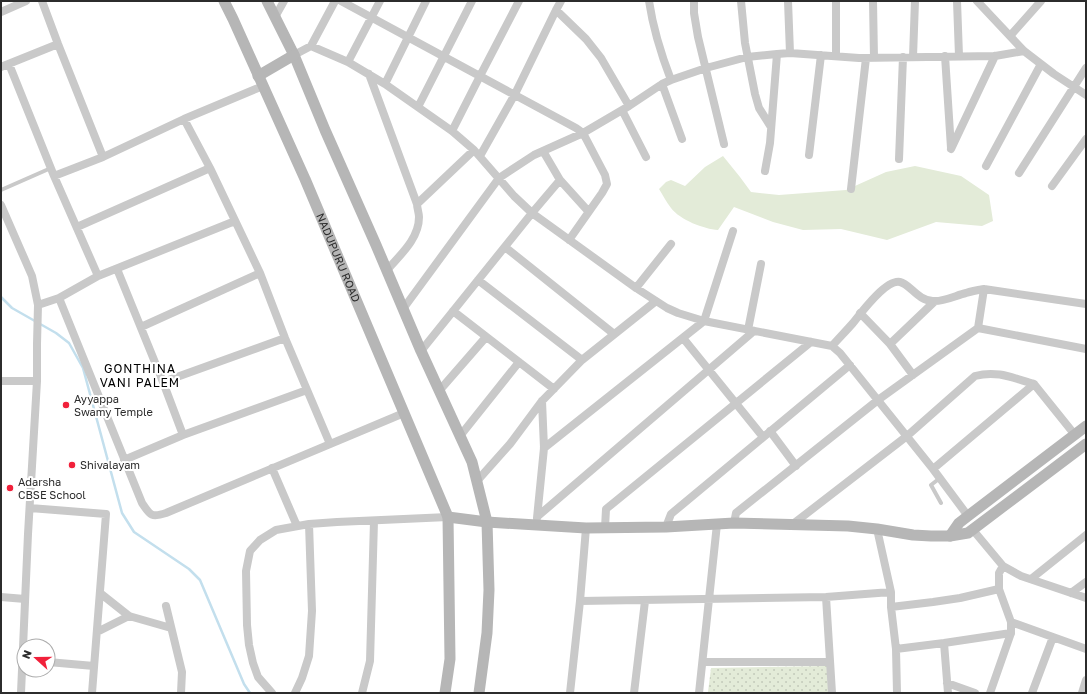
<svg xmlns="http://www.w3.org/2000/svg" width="1087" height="694" font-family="'Golos Text',sans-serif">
	<defs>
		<pattern id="park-dots" width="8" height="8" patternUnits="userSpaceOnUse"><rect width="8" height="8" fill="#e3ebd8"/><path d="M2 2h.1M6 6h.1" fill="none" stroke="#c3caba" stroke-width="1.8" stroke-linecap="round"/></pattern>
	</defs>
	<rect width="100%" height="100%" fill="#fff"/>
	<path fill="#e3ebd8" d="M 723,156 L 740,177 L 751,192 L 779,195 L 846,190 L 886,172 L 915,166 L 961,176 L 989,195 L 993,221 L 982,226 L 936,222 L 887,240 L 841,229 L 803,230 L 773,222 L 734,207 L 718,230 C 704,229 680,220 671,208 C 666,202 663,195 659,189 L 666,182 L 671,180 L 685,186 L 705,167 Z"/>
	<path fill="url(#park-dots)" d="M 827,666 L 829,693 L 710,693 L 708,692 L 711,668 Z"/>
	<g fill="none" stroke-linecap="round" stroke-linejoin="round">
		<path stroke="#c3dfed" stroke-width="2.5" d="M 1,297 L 12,308 L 56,333 L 69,343 L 83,368 L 122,513 L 134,532 L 189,569 L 200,580 L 244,684 L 250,693"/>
		<path stroke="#c9c9c9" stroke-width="4" d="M 1,190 L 51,168
			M 940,478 L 931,485 L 941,503"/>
		<path stroke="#c9c9c9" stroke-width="8" d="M 42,1 L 58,44 L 103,157
			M 341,1 L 576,128 L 583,133 L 605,175 L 607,184 L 602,193 L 569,240
			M 649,1 C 653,28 661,54 671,80
			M 694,1 L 694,13 L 698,37 L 724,144
			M 741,1 L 745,43 L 755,94 L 759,108 L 771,127
			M 788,1 L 790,53
			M 873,1 L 874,58
			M 957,1 L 959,56
			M 977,1 L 1024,51 L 1054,74 L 1086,95
			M 556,10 L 586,39 L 601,58 L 629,106
			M 1,12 L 26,1
			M 275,17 L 284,1
			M 1010,36 L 1041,1
			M 311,46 L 335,1
			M 294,55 L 311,46 L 348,62 L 385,84 L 452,131 L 474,150 L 514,196 L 532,213 L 636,288 L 667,308 L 678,313 L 704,321 L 832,346 L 840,353 L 933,469 L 968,516
			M 836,56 L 836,1
			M 945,56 L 951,148
			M 913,57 L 915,1
			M 348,62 L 380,1
			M 9,64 L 54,176 L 98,276
			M 1,67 L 58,44
			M 369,74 L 417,204 C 417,208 419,213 419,217 C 419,239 400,255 387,270
			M 385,84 L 426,1
			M 662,84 L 682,139
			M 418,107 L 472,1
			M 622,110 L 646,157
			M 184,119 L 210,168 L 260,273 L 285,338 L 330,444
			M 452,131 L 480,76 L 519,1
			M 951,149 L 995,56
			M 543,151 L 560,180 L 588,211
			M 809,155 L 821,55
			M 480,156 L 515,94 L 556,10 L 561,1
			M 899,159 L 903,57
			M 986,166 L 1041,64
			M 765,171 L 770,143 L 777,54
			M 1019,173 L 1086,68
			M 54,176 L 103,157 L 184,119 L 263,86
			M 1052,186 L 1086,139
			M 851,189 L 866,58
			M 417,204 L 474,150
			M 1,205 L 32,276 L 38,305 L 37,344 L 37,381
			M 77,227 L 210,168
			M 505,247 L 614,334
			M 117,269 L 163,382
			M 478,280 L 582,360
			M 636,288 L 671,244
			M 59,298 L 142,503 C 150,515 151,518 166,513 L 404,413
			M 38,305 L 59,298 L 98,276 L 235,221
			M 403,309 L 499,178 L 534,155 L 583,133 L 629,106 L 662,84 L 671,80 L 706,68 L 747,57 L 777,54 L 790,53 L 859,58 L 995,56 L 1024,51
			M 453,311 L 554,389
			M 860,313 L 890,344
			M 141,327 L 260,273
			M 978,328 L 984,289
			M 748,330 L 761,264
			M 683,338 L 763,437
			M 832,346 C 839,338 846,331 853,323 C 861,313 886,279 900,282 C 910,284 918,301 933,301 C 943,302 957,295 966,293 C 972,291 978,290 984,289 L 1086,304
			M 421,351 L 532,213 L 560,180
			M 913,375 L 890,344 L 934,302
			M 1,381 L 37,381 L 28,534 L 21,693
			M 439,391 L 486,337
			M 770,431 L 796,466
			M 183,435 L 307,390
			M 460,436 L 519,362
			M 544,448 L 704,321 L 733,231
			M 124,460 L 183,435 L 163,382 L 285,338
			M 272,468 L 297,526
			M 933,469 L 1034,384 L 1075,435
			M 477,481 L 510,444 L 542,401 L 582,360 L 656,301
			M 30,508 L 106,514 L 92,693
			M 538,516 L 754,331
			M 537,518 L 544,448 L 542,401
			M 734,523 L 736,513 L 878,400 L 978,328 L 1086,349
			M 793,524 L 907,436 L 975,376 C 997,370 1013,378 1034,384
			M 666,527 L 671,514 L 850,365
			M 605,528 L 606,509 L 811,342
			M 877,529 L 891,592 L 891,607 L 896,649 L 897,693
			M 973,530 L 1003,566 L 1021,576 L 1086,598
			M 1031,579 L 1086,535
			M 100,593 L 129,616 L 171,628
			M 1071,593 L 1086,582
			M 1,597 L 25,599
			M 826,597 L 832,693
			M 580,601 L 826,597 L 891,592
			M 166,606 L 182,672 L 181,693
			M 891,607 L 933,602 L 960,598 L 999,589
			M 1011,622 L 1086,649
			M 97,632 L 129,616
			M 944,643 L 948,693
			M 896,649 L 944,643 L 1011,633
			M 48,662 L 94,666
			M 703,662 L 830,662
			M 947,683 L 975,693
			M 272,693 L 258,677 L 253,663 L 249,645 L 247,625 L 246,571 L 250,551 L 260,540 L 276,530 L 309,524 L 337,522 L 448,517
			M 295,693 L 302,678 L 309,656 L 312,611 L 309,524
			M 362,693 L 370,661 L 374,521
			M 570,693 L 580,601 L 586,528
			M 634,693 L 645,601
			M 699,693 L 717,524
			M 990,693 L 1011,633 L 1011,622 L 999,589 L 999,573 L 1003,566
			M 1032,693 L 1053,637
			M 1082,693 L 1086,680"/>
		<g stroke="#b6b6b6" stroke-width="11">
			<path id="s1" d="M 224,1 L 233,19 L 305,179 L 448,517 L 450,659 L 445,693"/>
			<path d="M 267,1 L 294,55 L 325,130 L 376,245 L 421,351 L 472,462 L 487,522 L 489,590 L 487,633 L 479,693"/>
			<path d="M 258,76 L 294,55"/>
			<path d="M 448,517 L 487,522 L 586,528 L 666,527 L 734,523 L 848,526 L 877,529 L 913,535 L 931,536 L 950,536 L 968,533 L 1086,444"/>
			<path d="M 950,536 L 959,523 L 968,516 L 1086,426"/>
		</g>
	</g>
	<g fill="#f1203a" stroke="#fff" stroke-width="1.5">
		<circle cx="66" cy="405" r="4"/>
		<circle cx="72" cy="465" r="4"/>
		<circle cx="10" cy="488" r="4"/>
	</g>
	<g text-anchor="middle" stroke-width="4" stroke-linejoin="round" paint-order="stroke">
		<g font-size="11" fill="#2c2c2c" stroke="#fff">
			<text dy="4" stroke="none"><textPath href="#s1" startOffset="281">NADUPURU ROAD</textPath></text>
		</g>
		<g font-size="11" fill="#2c2c2c" stroke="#fff" text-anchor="start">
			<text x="74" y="403">Ayyappa<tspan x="74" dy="13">Swamy Temple</tspan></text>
			<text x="80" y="469">Shivalayam</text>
			<text x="18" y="486">Adarsha<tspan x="18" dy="13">CBSE School</tspan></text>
		</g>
		<g font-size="12" letter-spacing="1" fill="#000" stroke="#fff">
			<text x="140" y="373">GONTHINA<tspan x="140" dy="14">VANI PALEM</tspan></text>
		</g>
	</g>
	<rect width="1087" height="694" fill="none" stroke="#2c2c2c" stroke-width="4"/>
	<g transform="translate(36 658) rotate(291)"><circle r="19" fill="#ffffff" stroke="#ababab"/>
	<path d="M0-3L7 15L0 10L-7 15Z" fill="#f1203a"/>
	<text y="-6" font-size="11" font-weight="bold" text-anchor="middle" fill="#2c2c2c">N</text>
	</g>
</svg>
